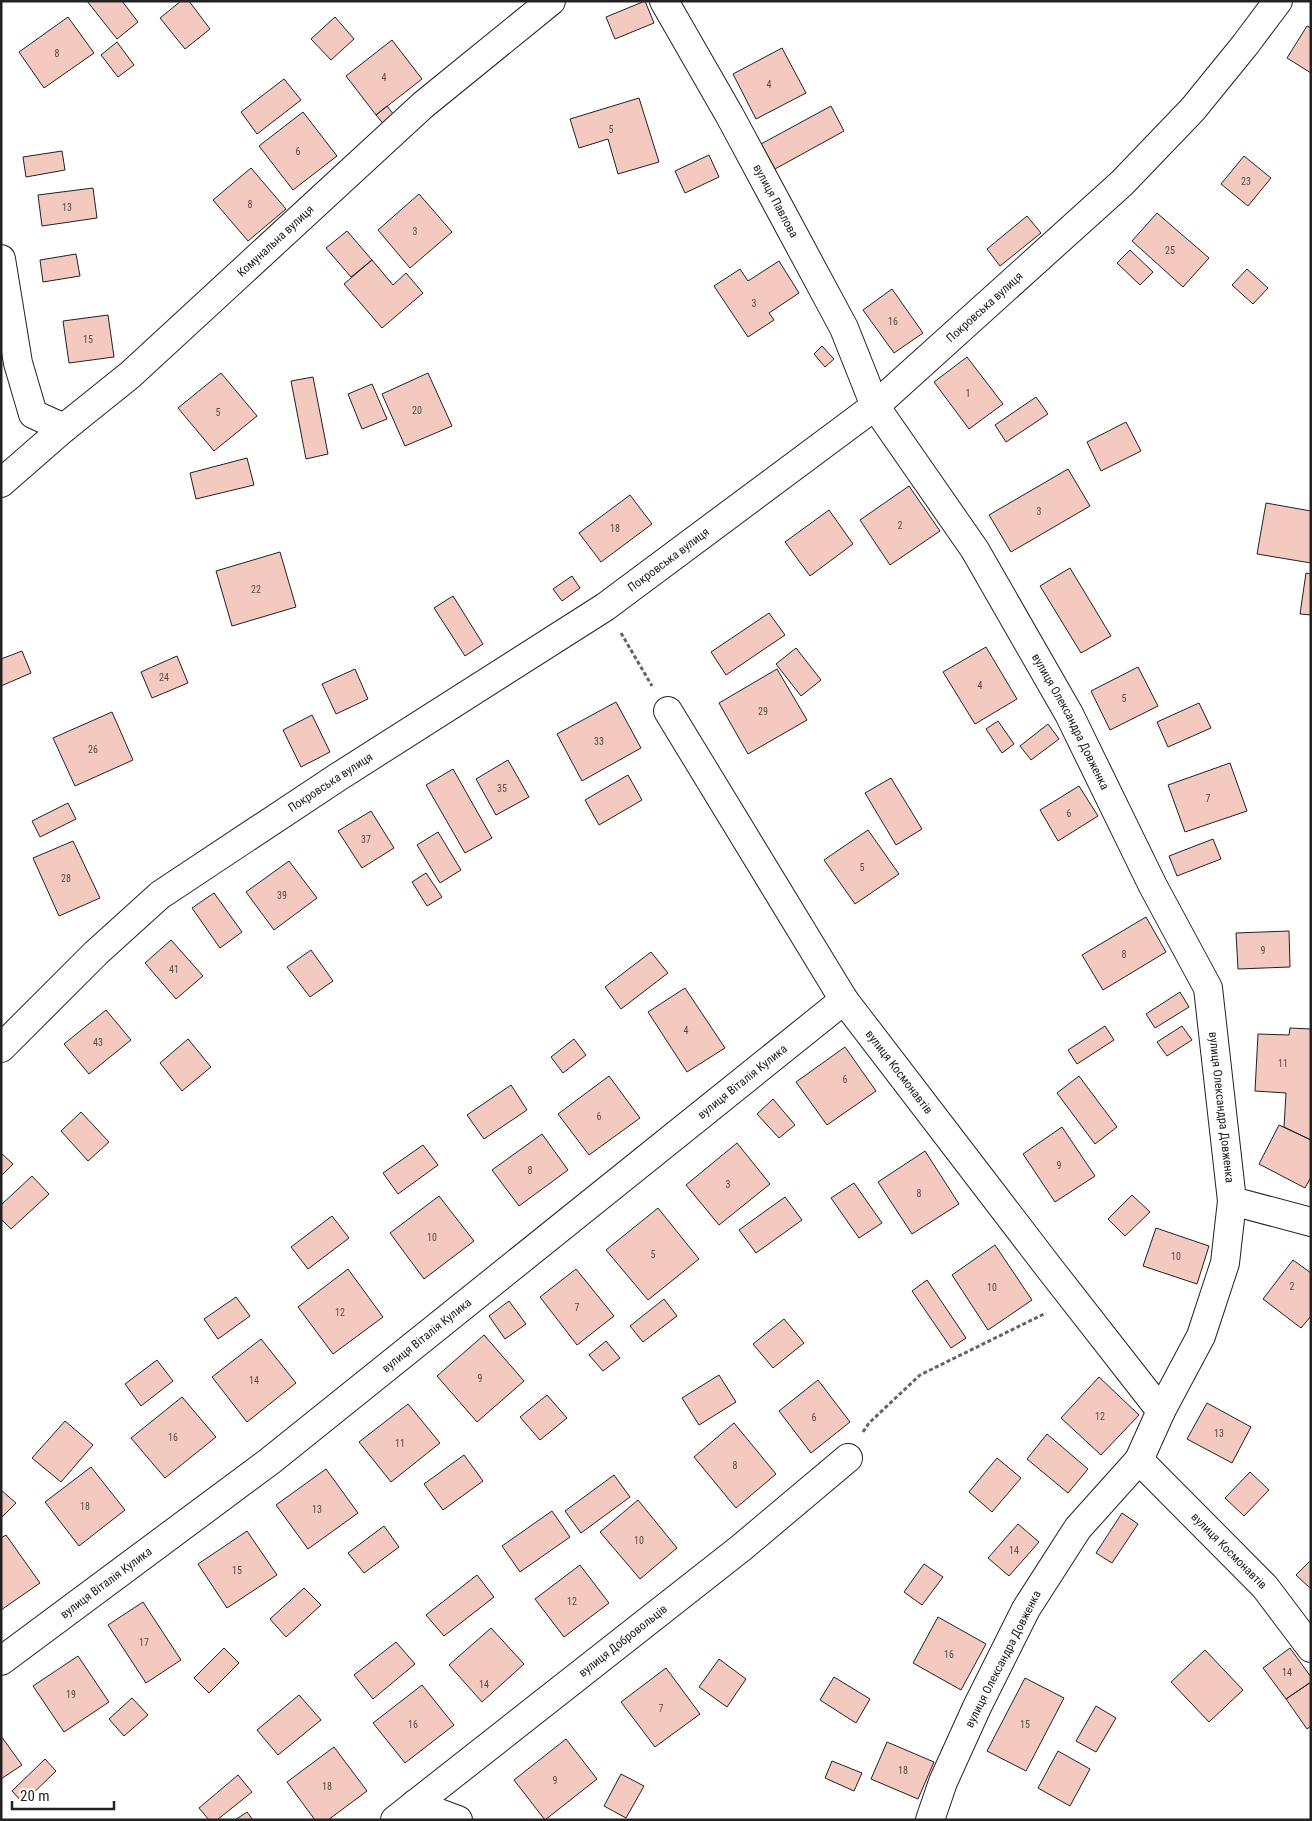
<svg xmlns="http://www.w3.org/2000/svg" width="1312" height="1821" font-family="'Roboto Condensed',sans-serif">
	<rect width="100%" height="100%" fill="#fff"/>
	<path fill="#f3c9c0" stroke="#222" d="M 87,1 L 122,1 L 138,22 L 117,39 Z
		M 181,1 L 189,1 L 210,29 L 185,49 L 160,18 Z
		M 645,1 L 654,23 L 615,39 L 606,17 Z
		M 68,17 L 94,53 L 44,88 L 19,52 Z
		M 335,17 L 354,39 L 331,60 L 311,39 Z
		M 1307,26 L 1311,28 L 1311,73 L 1287,58 Z
		M 392,40 L 422,79 L 376,115 L 346,76 Z
		M 117,42 L 134,65 L 118,77 L 101,55 Z
		M 782,48 L 806,93 L 756,119 L 733,74 Z
		M 284,79 L 301,100 L 257,134 L 241,112 Z
		M 639,98 L 659,162 L 618,174 L 608,139 L 579,148 L 570,119 Z
		M 387,106 L 397,119 L 386,127 L 376,115 Z
		M 831,106 L 844,131 L 775,169 L 761,144 Z
		M 303,112 L 337,156 L 293,190 L 259,146 Z
		M 62,151 L 65,170 L 26,177 L 23,157 Z
		M 709,155 L 719,177 L 685,193 L 675,171 Z
		M 1244,156 L 1271,178 L 1248,206 L 1221,184 Z
		M 251,168 L 286,209 L 248,241 L 213,200 Z
		M 93,188 L 97,218 L 42,226 L 38,195 Z
		M 419,194 L 452,232 L 410,268 L 378,230 Z
		M 1157,213 L 1209,258 L 1183,287 L 1132,241 Z
		M 1027,216 L 1041,233 L 1000,266 L 987,249 Z
		M 347,231 L 372,260 L 351,277 L 326,248 Z
		M 1130,250 L 1153,272 L 1140,285 L 1117,263 Z
		M 76,254 L 80,276 L 43,282 L 40,260 Z
		M 372,260 L 393,285 L 406,273 L 423,293 L 382,328 L 344,284 Z
		M 779,261 L 799,293 L 769,313 L 774,320 L 748,337 L 714,286 L 740,269 L 748,281 Z
		M 1247,269 L 1268,288 L 1253,304 L 1232,285 Z
		M 892,289 L 923,333 L 894,353 L 863,310 Z
		M 108,315 L 114,357 L 69,363 L 63,321 Z
		M 822,346 L 834,359 L 825,367 L 814,354 Z
		M 967,357 L 1003,404 L 969,429 L 934,382 Z
		M 221,373 L 257,416 L 214,451 L 178,408 Z
		M 428,373 L 452,426 L 405,446 L 382,394 Z
		M 313,377 L 328,454 L 306,459 L 291,381 Z
		M 372,384 L 387,419 L 362,429 L 348,394 Z
		M 1036,397 L 1048,414 L 1006,442 L 995,425 Z
		M 1126,422 L 1141,451 L 1101,471 L 1087,442 Z
		M 247,458 L 254,485 L 196,499 L 190,473 Z
		M 1068,469 L 1090,506 L 1011,552 L 989,515 Z
		M 909,486 L 940,531 L 890,565 L 860,520 Z
		M 630,495 L 652,524 L 601,562 L 579,533 Z
		M 1266,503 L 1311,511 L 1311,563 L 1257,554 Z
		M 829,510 L 853,544 L 810,576 L 785,542 Z
		M 280,552 L 296,607 L 232,626 L 216,571 Z
		M 1070,568 L 1111,636 L 1081,653 L 1040,586 Z
		M 1306,573 L 1311,574 L 1311,615 L 1300,614 Z
		M 572,576 L 580,588 L 562,601 L 553,589 Z
		M 453,596 L 483,644 L 465,656 L 434,608 Z
		M 769,613 L 785,635 L 726,675 L 711,652 Z
		M 986,647 L 1017,699 L 975,724 L 943,672 Z
		M 796,648 L 821,680 L 801,696 L 776,664 Z
		M 22,651 L 31,673 L 1,686 L 1,659 Z
		M 177,656 L 188,683 L 152,698 L 141,672 Z
		M 1138,667 L 1158,706 L 1110,730 L 1091,691 Z
		M 355,669 L 368,699 L 336,714 L 322,684 Z
		M 777,669 L 807,720 L 748,754 L 719,703 Z
		M 616,702 L 641,748 L 582,781 L 557,734 Z
		M 1199,703 L 1211,728 L 1168,747 L 1157,722 Z
		M 112,712 L 133,760 L 75,786 L 53,738 Z
		M 312,715 L 330,752 L 301,767 L 283,730 Z
		M 998,721 L 1014,744 L 1002,753 L 986,729 Z
		M 1048,724 L 1059,739 L 1031,760 L 1020,746 Z
		M 508,760 L 529,797 L 496,815 L 476,779 Z
		M 1230,763 L 1247,811 L 1185,832 L 1168,785 Z
		M 453,769 L 492,838 L 465,853 L 426,785 Z
		M 628,775 L 642,800 L 599,825 L 585,800 Z
		M 891,778 L 922,829 L 896,845 L 865,793 Z
		M 1079,786 L 1098,816 L 1058,841 L 1040,810 Z
		M 68,803 L 76,819 L 40,837 L 32,821 Z
		M 371,811 L 394,848 L 362,868 L 338,831 Z
		M 868,830 L 899,874 L 855,904 L 824,860 Z
		M 438,832 L 461,870 L 440,883 L 417,845 Z
		M 1213,839 L 1221,859 L 1177,876 L 1169,856 Z
		M 73,841 L 100,898 L 59,916 L 33,858 Z
		M 289,861 L 317,898 L 274,930 L 246,892 Z
		M 426,873 L 442,897 L 427,906 L 412,882 Z
		M 214,893 L 242,932 L 220,948 L 192,908 Z
		M 1146,917 L 1166,952 L 1103,990 L 1082,955 Z
		M 1289,931 L 1290,967 L 1238,969 L 1236,933 Z
		M 171,940 L 203,976 L 176,999 L 145,963 Z
		M 311,950 L 333,981 L 310,997 L 287,967 Z
		M 651,952 L 668,973 L 621,1009 L 605,987 Z
		M 685,988 L 725,1048 L 687,1072 L 648,1012 Z
		M 1180,992 L 1189,1007 L 1155,1028 L 1146,1014 Z
		M 106,1010 L 131,1040 L 89,1074 L 64,1044 Z
		M 1105,1026 L 1114,1040 L 1077,1064 L 1068,1050 Z
		M 1182,1026 L 1192,1040 L 1167,1056 L 1157,1042 Z
		M 1290,1028 L 1311,1029 L 1311,1140 L 1284,1127 L 1286,1093 L 1255,1091 L 1258,1034 L 1289,1035 Z
		M 188,1039 L 211,1067 L 182,1091 L 160,1063 Z
		M 574,1039 L 586,1055 L 563,1073 L 551,1057 Z
		M 845,1047 L 876,1091 L 827,1125 L 796,1082 Z
		M 609,1076 L 640,1118 L 589,1155 L 558,1114 Z
		M 1079,1076 L 1117,1127 L 1095,1144 L 1057,1093 Z
		M 511,1085 L 527,1110 L 484,1139 L 467,1115 Z
		M 773,1099 L 795,1125 L 779,1138 L 757,1114 Z
		M 81,1112 L 109,1142 L 88,1161 L 61,1131 Z
		M 1279,1125 L 1311,1140 L 1311,1177 L 1305,1188 L 1259,1164 Z
		M 1062,1127 L 1095,1176 L 1055,1202 L 1023,1154 Z
		M 542,1134 L 568,1170 L 519,1206 L 492,1170 Z
		M 737,1143 L 770,1184 L 719,1225 L 686,1185 Z
		M 423,1145 L 438,1165 L 398,1194 L 383,1173 Z
		M 925,1151 L 959,1204 L 912,1234 L 878,1182 Z
		M 1,1153 L 13,1164 L 1,1176 Z
		M 32,1176 L 49,1194 L 11,1229 L 1,1219 L 1,1205 Z
		M 854,1183 L 882,1223 L 859,1238 L 831,1198 Z
		M 1132,1195 L 1150,1212 L 1125,1236 L 1108,1219 Z
		M 439,1196 L 474,1241 L 424,1279 L 390,1233 Z
		M 785,1197 L 802,1220 L 756,1253 L 739,1230 Z
		M 658,1208 L 699,1259 L 648,1300 L 606,1250 Z
		M 332,1216 L 349,1238 L 308,1269 L 291,1247 Z
		M 1156,1228 L 1209,1246 L 1197,1284 L 1143,1266 Z
		M 995,1245 L 1032,1300 L 988,1330 L 952,1275 Z
		M 1293,1260 L 1311,1273 L 1311,1316 L 1301,1328 L 1263,1299 Z
		M 348,1269 L 383,1317 L 333,1354 L 298,1307 Z
		M 576,1269 L 614,1316 L 577,1345 L 540,1297 Z
		M 927,1280 L 966,1338 L 951,1348 L 912,1291 Z
		M 236,1297 L 250,1316 L 218,1339 L 204,1319 Z
		M 664,1299 L 677,1316 L 643,1342 L 630,1326 Z
		M 509,1301 L 526,1324 L 505,1339 L 489,1316 Z
		M 784,1319 L 804,1343 L 773,1368 L 753,1344 Z
		M 484,1335 L 524,1381 L 477,1422 L 437,1376 Z
		M 261,1339 L 296,1383 L 247,1422 L 212,1377 Z
		M 606,1341 L 620,1358 L 603,1371 L 589,1355 Z
		M 157,1360 L 173,1381 L 141,1406 L 125,1384 Z
		M 719,1375 L 736,1402 L 699,1425 L 682,1398 Z
		M 1099,1377 L 1139,1415 L 1101,1455 L 1061,1418 Z
		M 818,1380 L 850,1422 L 811,1453 L 779,1411 Z
		M 547,1395 L 567,1418 L 540,1440 L 520,1417 Z
		M 182,1397 L 216,1437 L 165,1478 L 131,1438 Z
		M 1207,1403 L 1251,1427 L 1232,1463 L 1187,1439 Z
		M 408,1404 L 440,1443 L 391,1482 L 359,1442 Z
		M 65,1421 L 93,1445 L 61,1482 L 32,1458 Z
		M 734,1423 L 776,1474 L 736,1508 L 694,1457 Z
		M 1047,1434 L 1088,1469 L 1068,1493 L 1027,1459 Z
		M 464,1455 L 483,1481 L 443,1510 L 424,1484 Z
		M 997,1458 L 1021,1478 L 992,1512 L 969,1492 Z
		M 91,1467 L 125,1510 L 79,1546 L 45,1502 Z
		M 326,1469 L 358,1513 L 308,1549 L 276,1505 Z
		M 1250,1472 L 1269,1490 L 1244,1516 L 1225,1498 Z
		M 614,1475 L 630,1497 L 581,1533 L 565,1511 Z
		M 1,1490 L 16,1503 L 1,1518 Z
		M 638,1500 L 677,1548 L 640,1579 L 600,1532 Z
		M 552,1511 L 570,1537 L 520,1572 L 502,1546 Z
		M 1122,1513 L 1138,1524 L 1112,1563 L 1096,1553 Z
		M 1018,1524 L 1039,1542 L 1009,1576 L 988,1558 Z
		M 384,1526 L 399,1547 L 364,1573 L 348,1553 Z
		M 247,1531 L 277,1575 L 227,1608 L 198,1564 Z
		M 6,1535 L 40,1583 L 1,1610 L 1,1538 Z
		M 1311,1560 L 1311,1589 L 1296,1575 Z
		M 924,1564 L 943,1577 L 922,1605 L 904,1592 Z
		M 580,1565 L 609,1603 L 564,1637 L 535,1599 Z
		M 477,1575 L 494,1597 L 444,1636 L 426,1615 Z
		M 304,1588 L 321,1605 L 286,1637 L 270,1619 Z
		M 143,1602 L 181,1660 L 146,1683 L 108,1625 Z
		M 938,1617 L 986,1644 L 961,1690 L 913,1663 Z
		M 491,1628 L 524,1664 L 482,1702 L 449,1665 Z
		M 396,1642 L 415,1664 L 373,1699 L 354,1675 Z
		M 224,1648 L 239,1663 L 209,1693 L 194,1678 Z
		M 1290,1648 L 1311,1677 L 1311,1682 L 1286,1699 L 1263,1668 Z
		M 1205,1650 L 1243,1690 L 1209,1722 L 1171,1682 Z
		M 78,1656 L 109,1702 L 64,1732 L 33,1686 Z
		M 719,1659 L 746,1679 L 727,1707 L 699,1687 Z
		M 666,1668 L 700,1714 L 655,1747 L 621,1702 Z
		M 834,1677 L 870,1699 L 856,1723 L 820,1700 Z
		M 1025,1678 L 1064,1698 L 1026,1771 L 987,1751 Z
		M 1311,1682 L 1311,1726 L 1307,1729 L 1286,1699 Z
		M 422,1685 L 454,1725 L 405,1763 L 373,1723 Z
		M 299,1695 L 321,1720 L 278,1755 L 257,1730 Z
		M 132,1698 L 148,1715 L 124,1736 L 109,1719 Z
		M 1096,1706 L 1116,1718 L 1096,1752 L 1076,1741 Z
		M 1,1736 L 22,1765 L 1,1779 Z
		M 566,1739 L 597,1779 L 545,1820 L 514,1780 Z
		M 887,1742 L 934,1762 L 918,1799 L 871,1779 Z
		M 334,1747 L 367,1791 L 328,1820 L 315,1820 L 287,1782 Z
		M 1058,1751 L 1090,1769 L 1070,1806 L 1038,1788 Z
		M 45,1759 L 56,1771 L 23,1803 L 12,1791 Z
		M 832,1761 L 862,1773 L 854,1791 L 825,1778 Z
		M 621,1774 L 644,1786 L 626,1818 L 604,1806 Z
		M 238,1775 L 252,1792 L 217,1820 L 209,1820 L 199,1808 Z
		M 247,1812 L 253,1820 L 235,1820 Z"/>
	<g fill="none" stroke-linecap="round" stroke-linejoin="round">
		<g stroke="#222" stroke-width="30">
			<g id="minor">
				<path id="s1" d="M 664,1 L 730,116 L 844,328 L 875,406 L 975,550 L 1069,714 L 1153,886 L 1208,988 L 1232,1201 L 1225,1263 L 1201,1336 L 1161,1411 L 1139,1460 L 1078,1528 L 1026,1609 L 977,1707 L 943,1782 L 930,1820"/>
				<path d="M 1,259 L 18,363 L 33,414 L 64,428"/>
				<path id="s2" d="M 1,483 L 64,428 L 130,375 L 423,105 L 551,1"/>
				<path id="s3" d="M 668,711 L 844,1000 L 1050,1269 L 1161,1411"/>
				<path id="s4" d="M 1,1048 L 96,953 L 160,895 L 338,777 L 605,607 L 875,406 L 1122,183 L 1193,109 L 1245,45 L 1278,1"/>
				<path d="M 1232,1201 L 1311,1222"/>
				<path id="s5" d="M 1139,1460 L 1265,1587 L 1311,1648"/>
				<path id="s6" d="M 1,1661 L 270,1461 L 844,1000"/>
				<path d="M 415,1804 L 458,1820"/>
				<path id="s7" d="M 395,1820 L 741,1548 L 848,1458"/>
			</g>
		</g>
		<path stroke="#646464" stroke-width="3" stroke-dasharray="4 2.5" stroke-linecap="butt" d="M 621,633 L 652,686
			M 863,1432 L 869,1423 L 920,1375 L 1046,1313"/>
		<use href="#minor" stroke="#fff" stroke-width="28"/>
	</g>
	<g text-anchor="middle" stroke-width="4" stroke-linejoin="round" paint-order="stroke">
		<g font-size="10" fill="#564c4a">
			<text x="57" y="57">8</text>
			<text x="384" y="81">4</text>
			<text x="769" y="88">4</text>
			<text x="611" y="133">5</text>
			<text x="298" y="155">6</text>
			<text x="1246" y="185">23</text>
			<text x="250" y="208">8</text>
			<text x="67" y="211">13</text>
			<text x="415" y="235">3</text>
			<text x="1170" y="254">25</text>
			<text x="754" y="307">3</text>
			<text x="893" y="325">16</text>
			<text x="88" y="343">15</text>
			<text x="968" y="397">1</text>
			<text x="417" y="414">20</text>
			<text x="218" y="416">5</text>
			<text x="1039" y="515">3</text>
			<text x="900" y="529">2</text>
			<text x="615" y="532">18</text>
			<text x="256" y="593">22</text>
			<text x="164" y="681">24</text>
			<text x="980" y="689">4</text>
			<text x="1124" y="702">5</text>
			<text x="763" y="715">29</text>
			<text x="599" y="745">33</text>
			<text x="93" y="753">26</text>
			<text x="502" y="792">35</text>
			<text x="1208" y="802">7</text>
			<text x="1069" y="817">6</text>
			<text x="366" y="843">37</text>
			<text x="862" y="871">5</text>
			<text x="66" y="882">28</text>
			<text x="282" y="899">39</text>
			<text x="1263" y="954">9</text>
			<text x="1124" y="958">8</text>
			<text x="174" y="973">41</text>
			<text x="686" y="1034">4</text>
			<text x="98" y="1046">43</text>
			<text x="1283" y="1067">11</text>
			<text x="845" y="1083">6</text>
			<text x="599" y="1120">6</text>
			<text x="1059" y="1169">9</text>
			<text x="530" y="1174">8</text>
			<text x="728" y="1188">3</text>
			<text x="919" y="1197">8</text>
			<text x="432" y="1241">10</text>
			<text x="653" y="1258">5</text>
			<text x="1176" y="1260">10</text>
			<text x="1292" y="1290">2</text>
			<text x="992" y="1291">10</text>
			<text x="577" y="1311">7</text>
			<text x="340" y="1316">12</text>
			<text x="480" y="1382">9</text>
			<text x="254" y="1384">14</text>
			<text x="1100" y="1420">12</text>
			<text x="814" y="1421">6</text>
			<text x="1219" y="1437">13</text>
			<text x="173" y="1441">16</text>
			<text x="400" y="1447">11</text>
			<text x="735" y="1469">8</text>
			<text x="85" y="1510">18</text>
			<text x="317" y="1513">13</text>
			<text x="639" y="1544">10</text>
			<text x="1014" y="1554">14</text>
			<text x="237" y="1574">15</text>
			<text x="572" y="1605">12</text>
			<text x="144" y="1646">17</text>
			<text x="949" y="1658">16</text>
			<text x="1287" y="1676">14</text>
			<text x="484" y="1688">14</text>
			<text x="71" y="1698">19</text>
			<text x="661" y="1712">7</text>
			<text x="413" y="1728">16</text>
			<text x="1025" y="1728">15</text>
			<text x="903" y="1774">18</text>
			<text x="555" y="1784">9</text>
			<text x="327" y="1790">18</text>
		</g>
		<g font-size="12" fill="#222" stroke="#fff">
			<text dy="4" stroke="none"><textPath href="#s1" startOffset="229">вулиця Павлова</textPath></text>
			<text dy="4" stroke="none"><textPath href="#s2" startOffset="366">Комунальна вулиця</textPath></text>
			<text dy="4" stroke="none"><textPath href="#s4" startOffset="1235">Покровська вулиця</textPath></text>
			<text dy="4" stroke="none"><textPath href="#s4" startOffset="830">Покровська вулиця</textPath></text>
			<text dy="4" stroke="none"><textPath href="#s1" startOffset="829">вулиця Олександра Довженка</textPath></text>
			<text dy="4" stroke="none"><textPath href="#s4" startOffset="425">Покровська вулиця</textPath></text>
			<text dy="4" stroke="none"><textPath href="#s3" startOffset="429">вулиця Космонавтів</textPath></text>
			<text dy="4" stroke="none"><textPath href="#s6" startOffset="941">вулиця Віталія Кулика</textPath></text>
			<text dy="4" stroke="none"><textPath href="#s1" startOffset="1249">вулиця Олександра Довженка</textPath></text>
			<text dy="4" stroke="none"><textPath href="#s6" startOffset="536">вулиця Віталія Кулика</textPath></text>
			<text dy="4" stroke="none"><textPath href="#s5" startOffset="128">вулиця Космонавтів</textPath></text>
			<text dy="4" stroke="none"><textPath href="#s6" startOffset="131">вулиця Віталія Кулика</textPath></text>
			<text dy="4" stroke="none"><textPath href="#s7" startOffset="290">вулиця Добровольців</textPath></text>
			<text transform="translate(1003 1659) rotate(-63)" y="4">вулиця Олександра Довженка</text>
		</g>
	</g>
	<rect width="1312" height="1821" fill="none" stroke="#222222" stroke-width="5"/>
	<path d="M12 1801v8h102v-8" fill="none" stroke="#222222" stroke-width="2.5"/>
	<text x="20" y="1801" font-size="15" fill="#222222" stroke="#ffffff" stroke-width="4" paint-order="stroke">20 m</text>
</svg>
